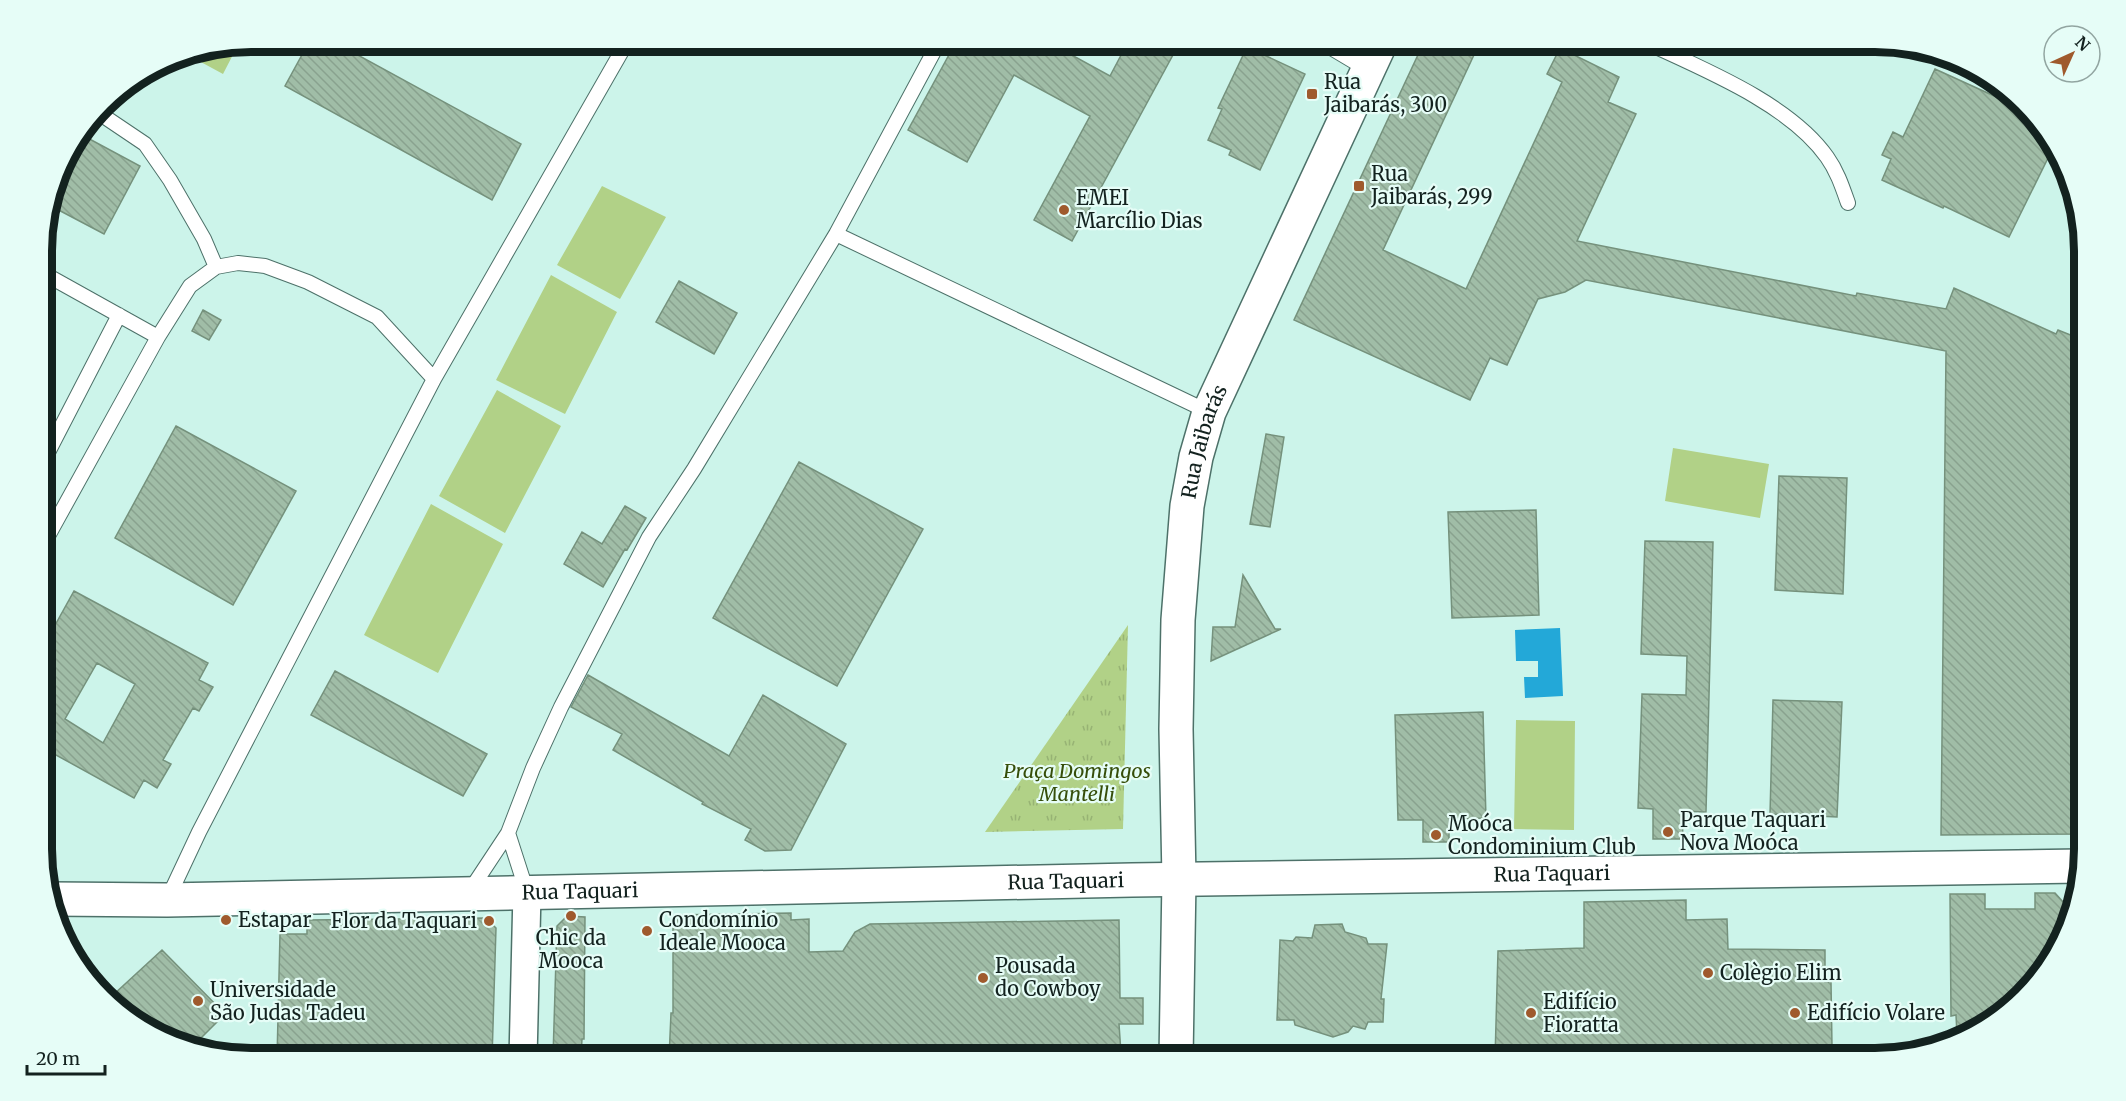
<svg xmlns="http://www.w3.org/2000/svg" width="2126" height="1101" font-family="Merriweather,serif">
	<defs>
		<pattern id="park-tufts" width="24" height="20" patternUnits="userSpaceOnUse" patternTransform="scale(1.5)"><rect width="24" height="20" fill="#b1d187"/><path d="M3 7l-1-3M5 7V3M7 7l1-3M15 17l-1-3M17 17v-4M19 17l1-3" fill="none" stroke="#97b374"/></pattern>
		<pattern id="building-back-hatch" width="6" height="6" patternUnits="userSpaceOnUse" patternTransform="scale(1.5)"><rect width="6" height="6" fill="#a0bda7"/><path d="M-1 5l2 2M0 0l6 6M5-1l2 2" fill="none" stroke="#89a28f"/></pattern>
	</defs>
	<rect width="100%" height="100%" fill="#ccf4ea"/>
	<path fill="url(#park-tufts)" d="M 1128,625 L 1123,829 L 985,832 Z"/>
	<path fill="#b1d187" d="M 238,45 L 223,74 L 188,55 Z
		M 602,186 L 666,217 L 620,299 L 557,265 Z
		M 551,275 L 617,312 L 565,414 L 496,380 Z
		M 497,390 L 561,426 L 505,533 L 439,496 Z
		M 1673,448 L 1769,464 L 1760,518 L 1665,501 Z
		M 431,504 L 503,544 L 438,673 L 364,635 Z
		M 1516,720 L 1575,721 L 1574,830 L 1514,829 Z"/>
	<path fill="#23a8d8" d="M 1560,628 L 1563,696 L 1525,698 L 1524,677 L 1538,677 L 1538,661 L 1516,661 L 1515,630 Z"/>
	<path fill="url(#building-back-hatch)" stroke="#75917c" stroke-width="1.5" fill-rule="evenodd" d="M 309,42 L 334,42 L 521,144 L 492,200 L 285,86 Z
		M 956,42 L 1048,42 L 1110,76 L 1128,42 L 1180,42 L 1072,241 L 1034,220 L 1090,116 L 1014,75 L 967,162 L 908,130 Z
		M 1424,42 L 1480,42 L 1383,250 L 1466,289 L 1562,82 L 1547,74 L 1560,48 L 1619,77 L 1608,102 L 1636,114 L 1577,241 L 1856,296 L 1857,293 L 1946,309 L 1954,288 L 2056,334 L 2058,330 L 2083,340 L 2084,834 L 1941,835 L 1946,351 L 1586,280 L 1565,292 L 1538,299 L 1507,365 L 1490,358 L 1470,400 L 1294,320 Z
		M 1247,47 L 1305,74 L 1260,170 L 1229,155 L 1231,150 L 1208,140 L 1222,109 L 1218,108 Z
		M 1935,69 L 2014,105 L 2048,135 L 2053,148 L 2009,237 L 1944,206 L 1943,208 L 1882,180 L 1891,159 L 1882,155 L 1893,132 L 1903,137 Z
		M 82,135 L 140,166 L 104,234 L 51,206 L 64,159 Z
		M 679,281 L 737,313 L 714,354 L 656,322 Z
		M 203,310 L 221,320 L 209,340 L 192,331 Z
		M 176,426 L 296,491 L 233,605 L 115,538 Z
		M 1266,434 L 1284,437 L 1270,527 L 1250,524 Z
		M 799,462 L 923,529 L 837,686 L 713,618 Z
		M 1779,476 L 1847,478 L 1843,594 L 1775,590 Z
		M 625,506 L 646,518 L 627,550 L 625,549 L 603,587 L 564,564 L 582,532 L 602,544 Z
		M 1536,510 L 1539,615 L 1452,618 L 1448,512 Z
		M 1645,541 L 1713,542 L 1706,812 L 1682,811 L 1683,839 L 1653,839 L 1653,809 L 1638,808 L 1642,694 L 1686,695 L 1687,656 L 1641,654 Z
		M 1243,575 L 1275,629 L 1281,629 L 1211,661 L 1213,627 L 1235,627 Z
		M 74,591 L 208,663 L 199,680 L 213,687 L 199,711 L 193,708 L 163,760 L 171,764 L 157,788 L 144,780 L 134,798 L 47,750 L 44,757 L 43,647 ZM 97,663 L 135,684 L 103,743 L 65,719 Z
		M 335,671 L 487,754 L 463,796 L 311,715 Z
		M 588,675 L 729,756 L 763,695 L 846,744 L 791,850 L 765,851 L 745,840 L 751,829 L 702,804 L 703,802 L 613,750 L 622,734 L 571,707 Z
		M 1773,700 L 1842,702 L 1837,817 L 1770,814 Z
		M 1483,712 L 1486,818 L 1449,819 L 1449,842 L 1423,842 L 1423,820 L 1398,820 L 1395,715 Z
		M 2035,893 L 2055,893 L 2065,904 L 2066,927 L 2062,942 L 1991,1024 L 1957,1035 L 1956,1015 L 1951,1016 L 1950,894 L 1985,894 L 1985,909 L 2035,909 Z
		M 1686,900 L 1686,920 L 1727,919 L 1728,949 L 1825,950 L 1825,982 L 1831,982 L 1832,1046 L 1826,1045 L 1826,1059 L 1764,1059 L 1764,1046 L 1687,1046 L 1687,1059 L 1495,1059 L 1498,951 L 1584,948 L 1584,902 Z
		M 791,913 L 791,920 L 809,919 L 809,952 L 843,951 L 855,932 L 870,924 L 1119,920 L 1120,998 L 1143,998 L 1143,1024 L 1119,1024 L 1121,1053 L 826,1059 L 669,1059 L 671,1013 L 673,1013 L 673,915 Z
		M 567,916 L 585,917 L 584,1039 L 582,1039 L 581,1057 L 553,1057 L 557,926 Z
		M 486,918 L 496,928 L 492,1059 L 277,1059 L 280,934 L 307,934 L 307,920 Z
		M 1342,924 L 1345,932 L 1366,938 L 1368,944 L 1387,944 L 1381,999 L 1384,999 L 1383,1022 L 1368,1022 L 1365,1029 L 1353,1026 L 1348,1032 L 1333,1037 L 1295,1025 L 1294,1020 L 1277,1020 L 1280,940 L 1293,941 L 1296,937 L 1312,938 L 1315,925 Z
		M 162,950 L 225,1014 L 194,1045 L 159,1037 L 112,996 Z"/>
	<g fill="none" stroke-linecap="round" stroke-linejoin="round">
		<g stroke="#4d7169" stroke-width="16">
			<path id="lane" d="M 1321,42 L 1368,70
				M 1645,42 C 1703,69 1790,104 1827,157 C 1837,171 1842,186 1848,203
				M 99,113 L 145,144 L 170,180 L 204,239 L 216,267
				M 836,234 L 1209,412
				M 43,273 L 158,337
				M 43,462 L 119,315
				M 43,545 L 158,337 L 190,286 L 216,267 L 238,263 L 265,266 L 308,282 L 377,317 L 434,379
				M 508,833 L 527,892
				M 469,892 L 508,833 L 533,768 L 561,707 L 649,537 L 694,469 L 836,234 L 939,42
				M 168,898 L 199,832 L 434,379 L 627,42"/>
		</g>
		<g stroke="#4d7169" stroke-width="30">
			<path id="street" d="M 523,1059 L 527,892"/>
		</g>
		<g stroke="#4d7169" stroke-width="36">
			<g id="secondary">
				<path id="s1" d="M 52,899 L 167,900 L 1132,880 L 2080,866"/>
				<path id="s2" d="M 1176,1059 L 1179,879 L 1176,729 L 1178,620 L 1187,506 L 1196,457 L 1209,412 L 1381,42"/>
			</g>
		</g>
		<use href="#lane" stroke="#fff" stroke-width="14"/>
		<use href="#street" stroke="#fff" stroke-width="27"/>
		<use href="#secondary" stroke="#fff" stroke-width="33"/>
	</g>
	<g fill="#9f5a2d" stroke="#e6fdf7" stroke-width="2">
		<rect x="1306" y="88" width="12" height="12" rx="3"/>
		<rect x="1353" y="180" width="12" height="12" rx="3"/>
		<circle cx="1064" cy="210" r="6"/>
		<circle cx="1668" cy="832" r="6"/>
		<circle cx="1436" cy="835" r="6"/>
		<circle cx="571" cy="916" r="6"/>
		<circle cx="226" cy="920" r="6"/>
		<circle cx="489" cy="921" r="6"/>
		<circle cx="647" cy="931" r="6"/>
		<circle cx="1708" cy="973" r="6"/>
		<circle cx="983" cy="978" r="6"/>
		<circle cx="198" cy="1001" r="6"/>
		<circle cx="1531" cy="1013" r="6"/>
		<circle cx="1795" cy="1013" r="6"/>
	</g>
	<g text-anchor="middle" stroke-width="4.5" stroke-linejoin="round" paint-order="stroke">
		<g font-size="20" fill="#13221f" stroke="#e6fdf7" text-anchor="start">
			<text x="1324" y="89">Rua<tspan x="1324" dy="23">Jaibarás, 300</tspan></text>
			<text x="1371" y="181">Rua<tspan x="1371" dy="23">Jaibarás, 299</tspan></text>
			<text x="1076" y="205">EMEI<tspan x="1076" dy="23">Marcílio Dias</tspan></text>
			<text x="1680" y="827">Parque Taquari<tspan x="1680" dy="23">Nova Moóca</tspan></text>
			<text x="1448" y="831">Moóca<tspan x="1448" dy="23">Condominium Club</tspan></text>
			<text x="238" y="927">Estapar</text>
			<text x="659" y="927">Condomínio<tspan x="659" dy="23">Ideale Mooca</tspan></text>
			<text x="477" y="928" text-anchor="end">Flor da Taquari</text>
			<text x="571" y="945" text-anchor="middle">Chic da<tspan x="571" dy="23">Mooca</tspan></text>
			<text x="995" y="973">Pousada<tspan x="995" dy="23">do Cowboy</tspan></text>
			<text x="1720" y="980">Colègio Elim</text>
			<text x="210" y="997">Universidade<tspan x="210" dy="23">São Judas Tadeu</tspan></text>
			<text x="1543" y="1009">Edifício<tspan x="1543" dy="23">Fioratta</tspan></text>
			<text x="1807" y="1020">Edifício Volare</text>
		</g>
		<g font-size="20" fill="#13221f" stroke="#e6fdf7">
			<text dy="7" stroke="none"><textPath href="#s2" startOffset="620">Rua Jaibarás</textPath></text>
			<text dy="7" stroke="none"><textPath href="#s1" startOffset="1500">Rua Taquari</textPath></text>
			<text dy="7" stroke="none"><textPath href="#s1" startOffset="1014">Rua Taquari</textPath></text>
			<text dy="7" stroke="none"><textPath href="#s1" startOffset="528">Rua Taquari</textPath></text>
		</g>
		<g font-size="20" font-style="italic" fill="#364e0a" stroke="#e6fdf7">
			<text x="1077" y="778">Praça Domingos<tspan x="1077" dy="23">Mantelli</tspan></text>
		</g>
	</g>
	<path d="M0 0H2126V1101H0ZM251 52H1875A199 199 0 0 1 2074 251V849A199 199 0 0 1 1875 1048H251A199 199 0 0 1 52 849V251A199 199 0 0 1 251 52Z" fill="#e6fdf7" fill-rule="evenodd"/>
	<path fill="none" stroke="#13221f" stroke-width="8" d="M251 52H1875A199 199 0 0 1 2074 251V849A199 199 0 0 1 1875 1048H251A199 199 0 0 1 52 849V251A199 199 0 0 1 251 52Z"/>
	<g transform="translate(2072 54) rotate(45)"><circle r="28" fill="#e6fdf7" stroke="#92a5a1" stroke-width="1.5"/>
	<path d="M0-4.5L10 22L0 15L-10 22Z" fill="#9f5a2d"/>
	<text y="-9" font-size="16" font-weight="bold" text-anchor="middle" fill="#13221f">N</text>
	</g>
	<path d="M27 1065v9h78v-9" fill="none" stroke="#13221f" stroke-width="3"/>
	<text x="36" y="1065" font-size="18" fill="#13221f" stroke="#e6fdf7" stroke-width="4.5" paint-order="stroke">20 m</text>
</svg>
